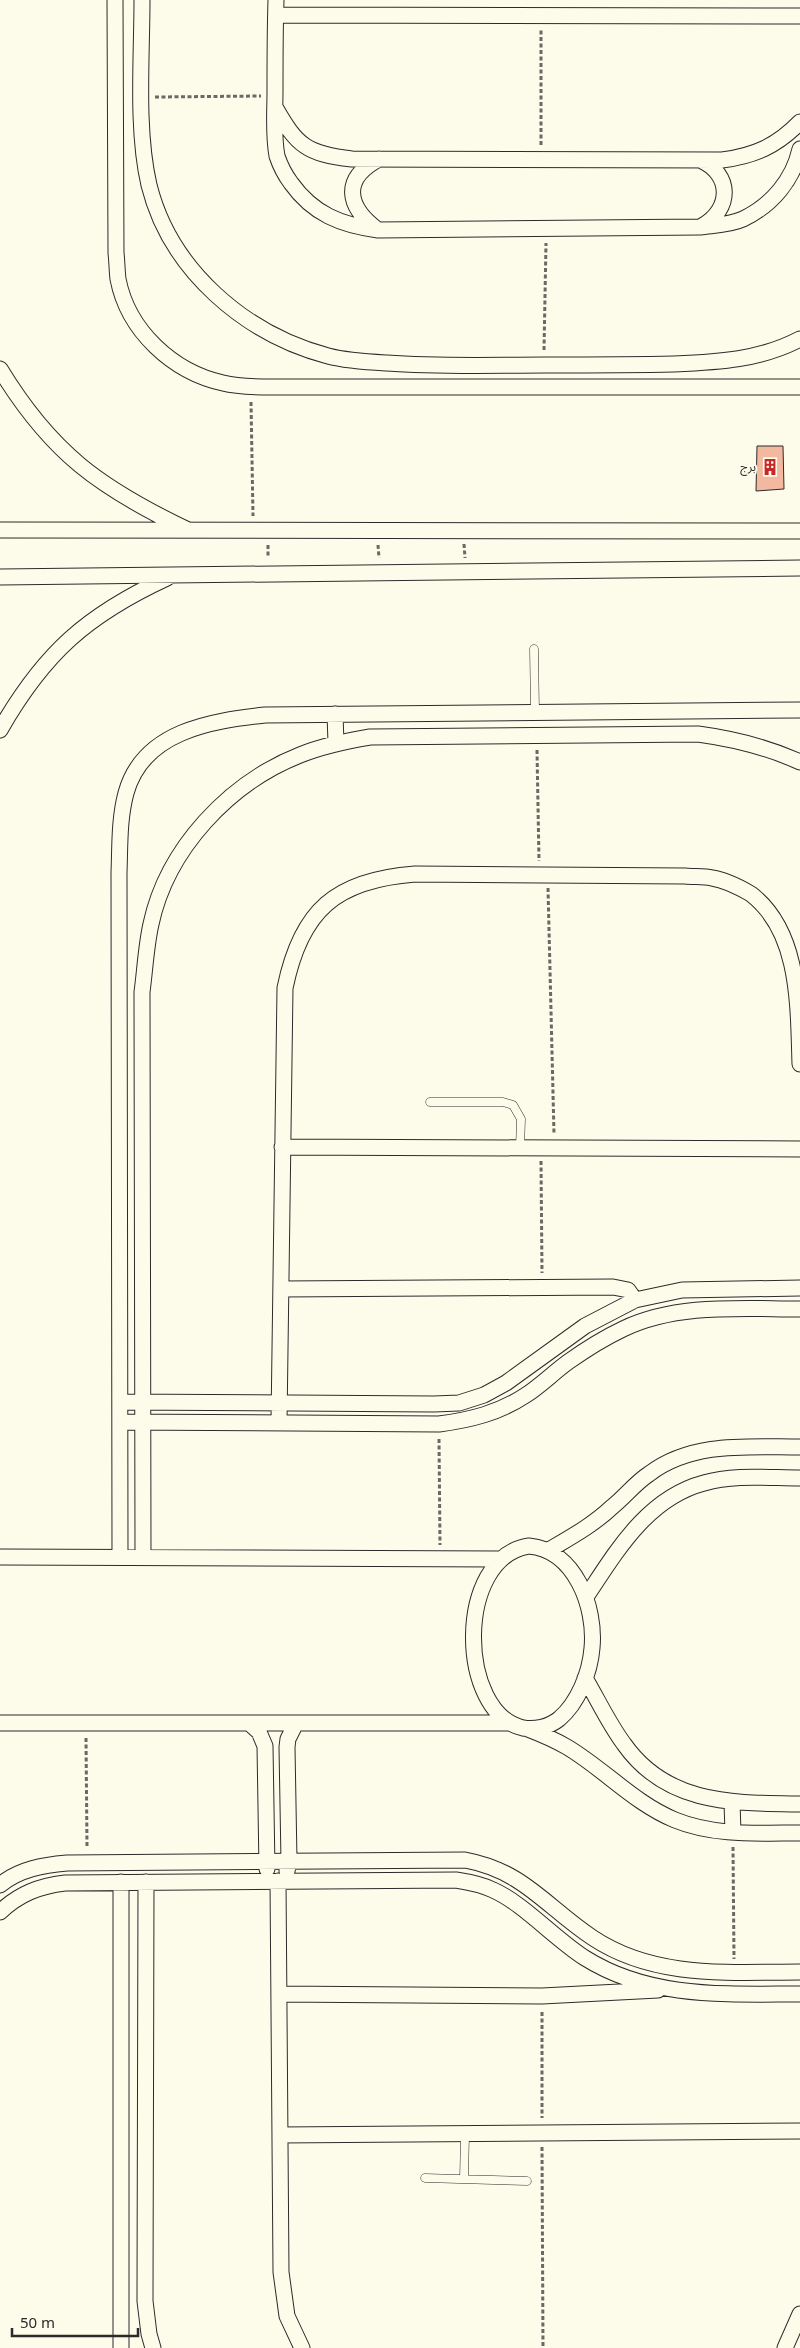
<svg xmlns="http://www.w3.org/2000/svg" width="800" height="2348" font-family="'Noto Sans','Noto Sans Arabic',sans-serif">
	<rect width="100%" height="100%" fill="#fdfbea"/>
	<path fill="#f2b8a0" stroke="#2b2b2b" d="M 757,446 L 783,446 L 784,489 L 756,491 Z"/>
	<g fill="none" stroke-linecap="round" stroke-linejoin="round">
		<g stroke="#2b2b2b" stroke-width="9">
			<path id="service" d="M 534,649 L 535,712
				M 430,1102 L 503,1102 L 513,1105 L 521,1119 L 520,1148
				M 425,2178 L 527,2181
				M 464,2179 L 465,2134"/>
		</g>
		<g stroke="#2b2b2b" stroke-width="17">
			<path id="minor" d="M 115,0 L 116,253 C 117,261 117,271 118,279 C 128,331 173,372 223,383 C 239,387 257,387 273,387 L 800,387
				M 142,0 C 142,58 136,129 149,185 C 170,270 245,334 328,356 C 347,361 368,362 387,363 C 440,367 492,365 545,365 C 588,365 631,365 674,364 C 719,362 760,360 800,339
				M 276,0 C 275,30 275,61 275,91 C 275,113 273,135 277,156 C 280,165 285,175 291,183 C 313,214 341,225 378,230 L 700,227 C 714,225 730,225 743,219 C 772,205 793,180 800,149
				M 276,15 L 800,16
				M 275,107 C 297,146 307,154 352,159 L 722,160 C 754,156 777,146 800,122
				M 700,160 C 732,174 732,209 702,226
				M 378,230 C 347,207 341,179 379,159
				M 0,369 C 51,453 100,488 188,530
				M 0,530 L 800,531
				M 0,577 L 800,568
				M 335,714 L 336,743
				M 0,730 C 44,653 87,615 167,578
				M 282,1147 L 800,1149
				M 281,1289 L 613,1287 L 628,1290 L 635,1300
				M 120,1402 L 434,1404 L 459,1403 L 484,1395 L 506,1383 L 585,1326 L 635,1300 L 682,1290 L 800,1288
				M 120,1422 L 439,1424 C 470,1420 499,1413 526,1395 C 540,1386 553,1373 568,1362 C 585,1350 604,1338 623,1329 C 677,1303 742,1309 800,1309
				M 279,1422 L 285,988 C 301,910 336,880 415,874 L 685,876 C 694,877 704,876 712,878 C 726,880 739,887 751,894 C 800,932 798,1004 800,1064
				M 529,1546 C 575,1550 596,1607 592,1648 C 590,1673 578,1703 559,1719 C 549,1727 535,1730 523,1728 C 457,1713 455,1557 529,1546 Z
				M 549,1550 C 571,1537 593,1525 612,1507 C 625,1497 635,1483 649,1474 C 692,1441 749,1447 800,1447
				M 0,1557 L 499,1559
				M 120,1557 L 119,873 C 120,846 119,819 126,793 C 143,731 211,721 265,715 L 800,710
				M 143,1557 L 142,992 C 145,970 146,946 151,924 C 167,849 229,783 300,755 C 322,746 346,741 370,737 L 698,734 C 735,739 767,747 800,762
				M 586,1597 C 616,1552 647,1498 704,1483 C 734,1474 769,1478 800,1478
				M 585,1678 C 598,1700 609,1724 624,1744 C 667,1805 733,1803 800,1804
				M 0,1723 L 509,1723
				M 249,1723 L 259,1732 L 265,1746 L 267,1869
				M 528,1729 C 541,1734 555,1740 567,1747 C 604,1769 634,1803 675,1820 C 714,1836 758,1833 800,1833
				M 732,1803 L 733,1832
				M 287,1871 L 289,1861 L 287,1747 L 288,1739 L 296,1723
				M 278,1881 L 281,2272 L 287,2316 L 302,2348
				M 121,1882 L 121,2348
				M 146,1882 L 145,2301 L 149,2334 L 153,2348
				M 0,1885 C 19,1869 44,1865 67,1863 L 465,1860 C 524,1871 546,1907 593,1938 C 655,1979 729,1972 800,1972
				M 0,1912 C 19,1894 39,1886 65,1883 L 456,1880 C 469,1882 481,1884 493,1890 C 523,1903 555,1939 585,1958 C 650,1999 726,1994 800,1994
				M 279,1994 L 542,1996 L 658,1990
				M 280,2135 L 800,2131
				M 785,2348 L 800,2314"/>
		</g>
		<path stroke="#6a6964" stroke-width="3" stroke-dasharray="4 2.5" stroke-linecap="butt" d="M 155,97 L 261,96
			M 541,145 L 541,29
			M 544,350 L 546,243
			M 251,402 L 253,516
			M 464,544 L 465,558
			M 268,545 L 268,558
			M 378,545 L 379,558
			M 537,750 L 539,861
			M 548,888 L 554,1134
			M 541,1161 L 542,1273
			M 439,1439 L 440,1545
			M 86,1738 L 87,1847
			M 733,1847 L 734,1959
			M 542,2012 L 542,2118
			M 542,2147 L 543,2348"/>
		<use href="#service" stroke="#fdfbea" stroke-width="8"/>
		<use href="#minor" stroke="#fdfbea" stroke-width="15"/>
	</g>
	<defs>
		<g id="building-bare" transform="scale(1.35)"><path d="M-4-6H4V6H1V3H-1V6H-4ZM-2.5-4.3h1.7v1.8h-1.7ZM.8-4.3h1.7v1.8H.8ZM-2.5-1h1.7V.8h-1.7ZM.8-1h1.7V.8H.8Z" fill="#c62828" stroke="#fdfbea" stroke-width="2.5" paint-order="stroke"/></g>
	</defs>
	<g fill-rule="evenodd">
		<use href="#building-bare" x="770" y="467"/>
	</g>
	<g text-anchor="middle" stroke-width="4" stroke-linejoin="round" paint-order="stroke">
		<g font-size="12" fill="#2b2b2b" stroke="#fdfbea" text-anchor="end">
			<text x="756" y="471">برج</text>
		</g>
	</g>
	<path d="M12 2328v8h126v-8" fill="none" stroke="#2b2b2b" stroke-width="2.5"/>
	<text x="20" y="2328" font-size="15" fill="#2b2b2b" stroke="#fdfbea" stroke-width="4" paint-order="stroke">50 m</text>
</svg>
